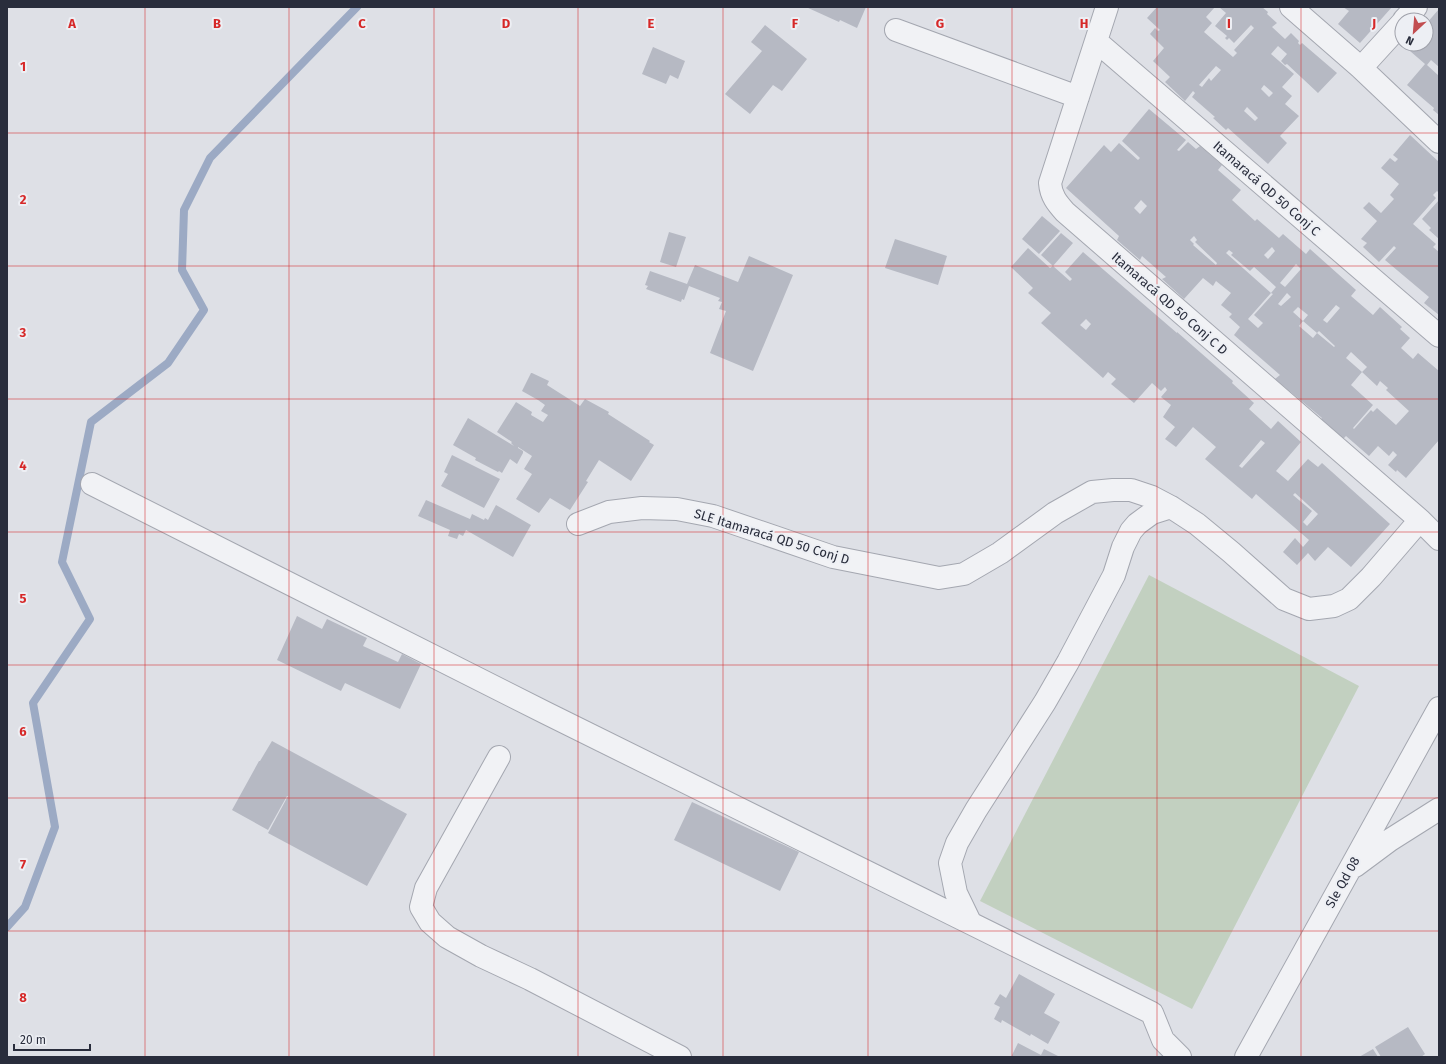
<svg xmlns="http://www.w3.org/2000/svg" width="1446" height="1064" font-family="'Fira Sans',sans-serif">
	<rect width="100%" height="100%" fill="#dee0e6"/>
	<path fill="#c2d0c0" d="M 1149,575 L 1359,686 L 1192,1009 L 980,901 Z"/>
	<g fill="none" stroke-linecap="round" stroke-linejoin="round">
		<path stroke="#9caac4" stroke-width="8" d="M 7,927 L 25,907 L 55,827 L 33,703 L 90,619 L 62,562 L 91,422 L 168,363 L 204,310 L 182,270 L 184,210 L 210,158 L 357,7"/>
	</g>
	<path fill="#b6b9c3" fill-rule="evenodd" d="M 806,7 L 866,7 L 857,28 L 840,20 L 839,22 Z
		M 1157,7 L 1215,7 L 1206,17 L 1212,23 L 1204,32 L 1233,57 L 1237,53 L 1234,50 L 1254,28 L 1251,25 L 1234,43 L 1229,38 L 1227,40 L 1225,38 L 1227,36 L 1215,26 L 1226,13 L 1219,7 L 1262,7 L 1268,12 L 1267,14 L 1277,23 L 1272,27 L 1285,39 L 1291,33 L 1299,41 L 1298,43 L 1300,45 L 1302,43 L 1337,73 L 1318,93 L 1287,64 L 1285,65 L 1281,61 L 1287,54 L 1278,46 L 1271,54 L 1294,74 L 1282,87 L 1292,96 L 1285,104 L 1299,116 L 1280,136 L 1287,143 L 1268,164 L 1228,128 L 1226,130 L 1213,118 L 1215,117 L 1192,97 L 1195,93 L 1193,91 L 1185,101 L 1165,82 L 1170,77 L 1153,61 L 1164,48 L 1150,34 L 1155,28 L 1158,31 L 1160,30 L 1147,18 ZM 1216,66 L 1221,70 L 1211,81 L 1209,78 L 1202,87 L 1199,85 ZM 1264,85 L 1273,93 L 1269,97 L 1261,89 ZM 1247,107 L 1258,118 L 1255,121 L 1244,111 Z
		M 1343,7 L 1357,8 L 1392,7 L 1360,43 L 1338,24 L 1349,11 Z
		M 1439,9 L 1439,67 L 1431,60 L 1427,65 L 1439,76 L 1439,115 L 1433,110 L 1434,108 L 1407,85 L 1425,64 L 1410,51 L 1416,44 L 1426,44 L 1426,33 L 1430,29 L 1426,24 Z
		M 765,25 L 807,59 L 782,91 L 773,85 L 750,114 L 725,94 L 762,51 L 751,42 Z
		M 653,47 L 685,61 L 678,79 L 670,75 L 666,84 L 642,74 Z
		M 1149,109 L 1186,140 L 1177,150 L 1179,151 L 1188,142 L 1196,149 L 1200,146 L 1222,165 L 1218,170 L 1241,190 L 1232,200 L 1255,221 L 1257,219 L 1279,238 L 1283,234 L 1306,254 L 1310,249 L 1356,290 L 1351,296 L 1373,315 L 1380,307 L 1402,327 L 1400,329 L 1410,338 L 1401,348 L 1413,359 L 1418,353 L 1439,371 L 1439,440 L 1406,478 L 1397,470 L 1396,472 L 1388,465 L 1397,455 L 1393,451 L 1389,456 L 1378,446 L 1369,456 L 1346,436 L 1343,439 L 1321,419 L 1322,418 L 1275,379 L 1280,375 L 1234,335 L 1240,327 L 1229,317 L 1232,314 L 1221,305 L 1231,293 L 1216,281 L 1213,286 L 1203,278 L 1184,299 L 1162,279 L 1166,277 L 1142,256 L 1140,260 L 1117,240 L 1119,236 L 1066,188 L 1104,145 L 1111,152 L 1119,143 L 1138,160 L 1140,158 L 1122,141 ZM 1141,200 L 1147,206 L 1140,214 L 1134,208 ZM 1194,236 L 1197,240 L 1195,242 L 1217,263 L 1216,265 L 1193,245 L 1194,244 L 1190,240 ZM 1272,247 L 1275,251 L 1268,259 L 1264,255 ZM 1229,250 L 1233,253 L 1231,255 L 1250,271 L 1254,267 L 1276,287 L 1271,293 L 1273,294 L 1254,315 L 1263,323 L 1258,328 L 1248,319 L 1271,293 L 1226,253 ZM 1296,264 L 1301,269 L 1285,287 L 1280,283 ZM 1287,293 L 1291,297 L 1281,306 L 1278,304 ZM 1336,305 L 1340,308 L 1327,323 L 1323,320 ZM 1298,307 L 1308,315 L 1303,321 L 1317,333 L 1319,331 L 1335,346 L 1334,347 L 1317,333 L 1313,338 L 1299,326 L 1303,321 L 1293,312 ZM 1351,352 L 1367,367 L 1362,372 L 1377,386 L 1380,381 L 1388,388 L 1386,390 L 1409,411 L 1396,425 L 1377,408 L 1373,412 L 1371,410 L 1354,429 L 1353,428 L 1373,405 L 1351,385 L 1362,372 L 1346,358 Z
		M 1410,135 L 1439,162 L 1439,193 L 1437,191 L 1433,195 L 1436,198 L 1413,224 L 1436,244 L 1433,247 L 1439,252 L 1439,315 L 1424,303 L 1429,297 L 1385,260 L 1396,248 L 1394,246 L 1379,262 L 1363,247 L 1367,243 L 1361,239 L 1377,221 L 1363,208 L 1369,202 L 1381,213 L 1394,199 L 1390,195 L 1399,184 L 1381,168 L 1390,158 L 1395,162 L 1398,159 L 1393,155 Z
		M 1439,200 L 1439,239 L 1429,230 L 1431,228 L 1422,219 Z
		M 1042,216 L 1060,231 L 1039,254 L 1022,239 Z
		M 669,232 L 686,237 L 676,267 L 660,262 Z
		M 1061,233 L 1073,243 L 1053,266 L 1041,255 Z
		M 895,239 L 947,256 L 938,285 L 885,268 Z
		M 1028,248 L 1050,268 L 1053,266 L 1070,281 L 1072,279 L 1065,272 L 1083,252 L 1177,333 L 1177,332 L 1233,381 L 1232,383 L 1254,403 L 1249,409 L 1271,429 L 1278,421 L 1301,442 L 1276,471 L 1288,481 L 1308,459 L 1318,467 L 1322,463 L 1390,524 L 1351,567 L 1328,547 L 1315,561 L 1308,553 L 1297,565 L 1283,552 L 1295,538 L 1303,547 L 1309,540 L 1256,494 L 1252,499 L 1205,459 L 1216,447 L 1193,427 L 1176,447 L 1165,439 L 1175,427 L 1163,417 L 1171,405 L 1161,397 L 1167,390 L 1165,387 L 1161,391 L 1152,383 L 1134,403 L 1111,384 L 1116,379 L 1108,372 L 1103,378 L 1041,323 L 1051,313 L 1028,293 L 1033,288 L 1011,267 ZM 1086,319 L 1091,324 L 1086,330 L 1080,325 ZM 1261,440 L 1265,443 L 1242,468 L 1239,466 ZM 1295,493 L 1318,514 L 1307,526 L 1303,522 L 1312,511 L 1293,495 Z
		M 749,256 L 793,275 L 753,371 L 710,353 L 726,311 L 719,309 L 722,302 L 718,301 L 720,298 L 689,286 L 684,300 L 682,299 L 681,302 L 646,289 L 648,286 L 645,285 L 650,271 L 687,284 L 695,265 L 738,282 Z
		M 531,373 L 532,373 L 549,381 L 547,385 L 580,406 L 585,399 L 609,412 L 608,414 L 650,441 L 649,442 L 654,445 L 631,481 L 599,460 L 586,481 L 588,482 L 570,510 L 550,498 L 539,513 L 516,499 L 532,474 L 524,469 L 532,456 L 518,447 L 518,448 L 523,451 L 523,453 L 517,464 L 510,459 L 502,473 L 499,471 L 498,472 L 475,460 L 476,458 L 453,445 L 468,418 L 514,446 L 511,443 L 512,442 L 497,432 L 516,402 L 532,412 L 531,415 L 543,422 L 548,415 L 541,411 L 545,405 L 538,400 L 522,391 Z
		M 452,455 L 500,479 L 484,508 L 441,486 L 448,474 L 444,472 Z
		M 426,500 L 470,519 L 472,514 L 484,520 L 485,518 L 488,520 L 496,505 L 531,525 L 513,557 L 466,530 L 463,536 L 459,534 L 457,539 L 448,536 L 450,530 L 418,516 Z
		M 297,616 L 322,629 L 327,619 L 367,638 L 363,646 L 398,662 L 402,654 L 421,664 L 400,709 L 345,683 L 341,691 L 277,660 Z
		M 272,741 L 407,814 L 367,886 L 268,833 L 288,796 L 287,796 L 268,830 L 232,810 L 259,761 L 260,761 Z
		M 692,802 L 799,852 L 780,891 L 674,840 Z
		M 1019,974 L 1055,994 L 1044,1013 L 1060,1022 L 1048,1044 L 1031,1034 L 1030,1036 L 1002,1020 L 1001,1023 L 994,1019 L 1000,1007 L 994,1004 L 1000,994 L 1006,998 Z
		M 1408,1027 L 1425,1054 L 1421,1057 L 1381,1057 L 1375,1047 Z
		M 1018,1043 L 1041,1055 L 1044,1049 L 1060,1057 L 1011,1057 Z
		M 1373,1049 L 1378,1057 L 1359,1057 Z"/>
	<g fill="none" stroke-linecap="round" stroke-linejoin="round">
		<g stroke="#a4a7b0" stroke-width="24">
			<path id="minor" d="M 1107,7 L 1050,183 C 1051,196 1057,203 1065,212 L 1420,520 L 1439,539
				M 1291,7 L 1361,68 L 1439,142
				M 1404,20 L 1416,7
				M 896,30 L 1078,97
				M 1096,41 L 1439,336
				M 1361,68 L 1402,23
				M 92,484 L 546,713 L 1152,1013 L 1163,1040 L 1180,1057
				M 578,524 L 609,512 L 642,508 L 677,509 L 713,516 L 833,557 L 939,578 L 964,574 L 1000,553 L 1055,513 L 1092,492 L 1113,490 L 1131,490 L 1152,497 L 1171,507 L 1197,524 L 1231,552 L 1284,599 L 1309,609 L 1334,606 L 1349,599 L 1371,577 L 1420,520
				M 499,757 L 426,888 L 421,907 L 430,922 L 447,937 L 481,956 L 530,979 L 680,1057
				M 1355,866 L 1390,840 L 1439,809
				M 970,922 L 956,893 L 950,863 L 957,843 L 976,810 L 1045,702 L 1068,662 L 1114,575 L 1123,547 L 1131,531 L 1137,524 L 1152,513 L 1171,507
				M 1246,1057 L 1439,708"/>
		</g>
		<use href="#minor" stroke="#f1f2f5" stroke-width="22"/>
	</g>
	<path fill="none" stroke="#d62828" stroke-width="1" stroke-opacity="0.55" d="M 145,7 L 145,1057M 289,7 L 289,1057M 434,7 L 434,1057M 578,7 L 578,1057M 723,7 L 723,1057M 868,7 L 868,1057M 1012,7 L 1012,1057M 1157,7 L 1157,1057M 1301,7 L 1301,1057M 7,133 L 1439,133M 7,266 L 1439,266M 7,399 L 1439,399M 7,532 L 1439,532M 7,665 L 1439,665M 7,798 L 1439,798M 7,931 L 1439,931"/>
	<g text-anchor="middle" stroke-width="4" stroke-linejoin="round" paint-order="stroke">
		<g font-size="13" fill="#292d3c" stroke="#edeff4">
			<text transform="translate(1267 188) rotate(41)" y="5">Itamaracá QD 50 Conj C</text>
			<text transform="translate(1170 303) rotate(41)" y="5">Itamaracá QD 50 Conj C D</text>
			<text transform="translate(772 536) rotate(17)" y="5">SLE Itamaracá QD 50 Conj D</text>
			<text transform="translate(1342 882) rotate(-61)" y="5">Sle Qd 08</text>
		</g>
	</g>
	<g font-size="13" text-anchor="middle" font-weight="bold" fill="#d62828" stroke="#edeff4" stroke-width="4" stroke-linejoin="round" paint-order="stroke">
		<text x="72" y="28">A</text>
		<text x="217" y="28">B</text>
		<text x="362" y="28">C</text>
		<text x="506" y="28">D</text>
		<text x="651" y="28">E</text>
		<text x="795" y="28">F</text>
		<text x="940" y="28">G</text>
		<text x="1084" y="28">H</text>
		<text x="1229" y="28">I</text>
		<text x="1374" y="28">J</text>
		<text x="23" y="71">1</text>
		<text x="23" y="204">2</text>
		<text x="23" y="337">3</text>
		<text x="23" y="470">4</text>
		<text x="23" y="603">5</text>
		<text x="23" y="736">6</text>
		<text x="23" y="869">7</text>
		<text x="23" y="1002">8</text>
	</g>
	<rect width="1446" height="1064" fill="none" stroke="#292d3c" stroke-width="16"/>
	<g transform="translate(1414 32) rotate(206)"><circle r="19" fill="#edeff4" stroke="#9fa1aa"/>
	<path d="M0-3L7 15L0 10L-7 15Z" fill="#c24d50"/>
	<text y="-6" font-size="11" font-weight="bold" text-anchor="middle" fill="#292d3c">N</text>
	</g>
	<path d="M14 1044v6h76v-6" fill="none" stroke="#292d3c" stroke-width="2"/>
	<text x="20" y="1044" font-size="12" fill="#292d3c" stroke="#edeff4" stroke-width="3" paint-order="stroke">20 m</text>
</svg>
